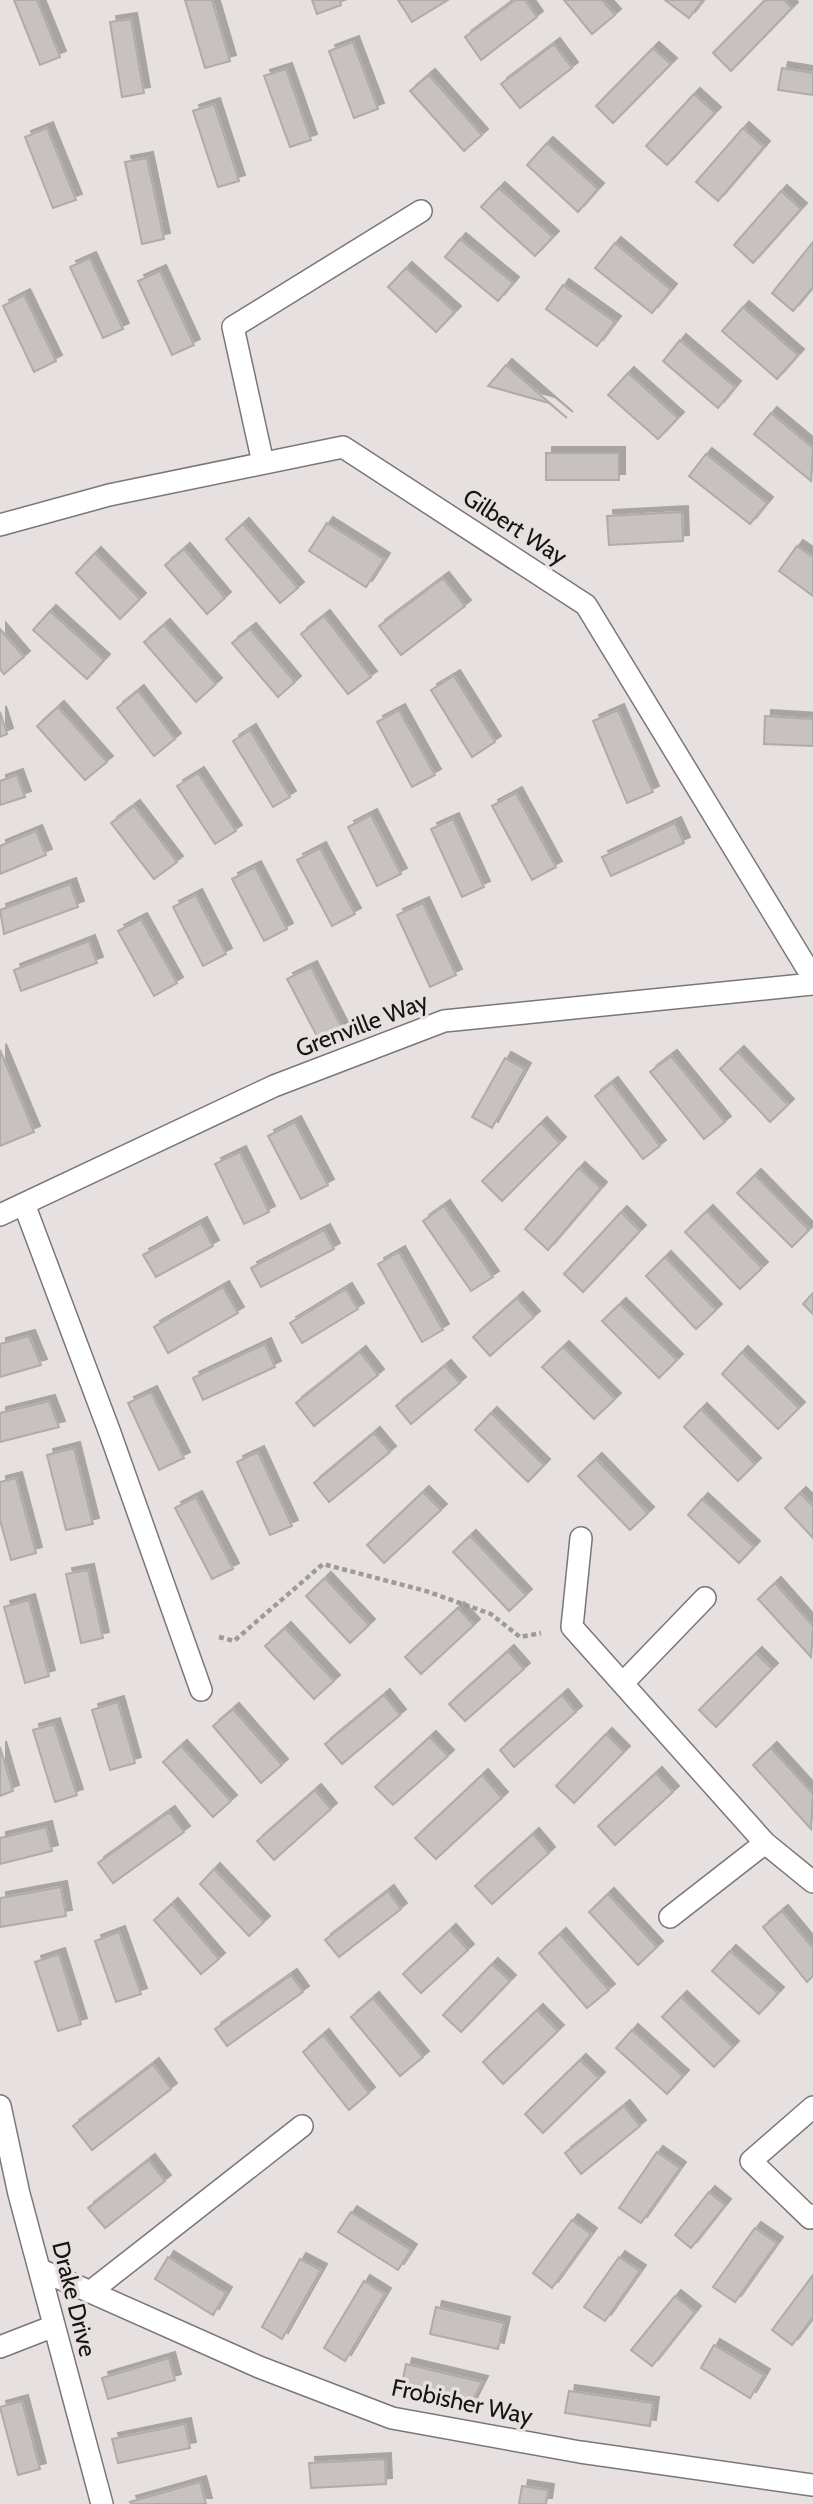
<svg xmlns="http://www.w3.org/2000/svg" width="813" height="2504" font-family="Cabin,sans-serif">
	<defs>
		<filter id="shadow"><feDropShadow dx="6" dy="-6" stdDeviation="0" flood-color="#0004"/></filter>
	</defs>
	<rect width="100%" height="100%" fill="#e6e0e0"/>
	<path fill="#c7c1c1" stroke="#b0aaaa" stroke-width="2" filter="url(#shadow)" d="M 14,0 L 37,0 L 60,57 L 40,65 Z
		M 185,0 L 212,0 L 230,61 L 205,68 Z
		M 312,0 L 340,0 L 341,5 L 317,14 Z
		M 398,0 L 448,0 L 412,22 Z
		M 515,0 L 525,0 L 537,17 L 481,60 L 465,37 Z
		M 564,0 L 602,0 L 615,15 L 592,34 Z
		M 665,0 L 703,0 L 689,18 Z
		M 765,0 L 784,0 L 792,8 L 731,71 L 713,53 Z
		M 131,19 L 144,93 L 122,97 L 110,22 Z
		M 353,42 L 378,109 L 354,118 L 329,51 Z
		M 554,44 L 572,68 L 520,108 L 501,84 Z
		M 653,48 L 671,64 L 613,123 L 596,106 Z
		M 782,68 L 813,73 L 813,95 L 778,90 Z
		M 286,69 L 311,140 L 290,147 L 264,76 Z
		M 429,75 L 482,135 L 464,151 L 410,91 Z
		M 694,94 L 715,113 L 667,165 L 646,146 Z
		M 214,104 L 239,181 L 218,187 L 193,111 Z
		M 47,128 L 76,200 L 53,208 L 25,137 Z
		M 743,128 L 764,147 L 718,201 L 696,182 Z
		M 547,143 L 598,189 L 578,212 L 527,165 Z
		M 147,158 L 164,239 L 142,244 L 125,162 Z
		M 499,188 L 553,237 L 535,256 L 481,207 Z
		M 781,191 L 801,209 L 753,263 L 734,245 Z
		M 460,239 L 513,283 L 498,301 L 445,257 Z
		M 813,242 L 813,287 L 793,311 L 772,293 Z
		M 615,243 L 671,290 L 652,313 L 595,268 Z
		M 90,258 L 123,329 L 103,338 L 70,267 Z
		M 406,268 L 455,312 L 436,332 L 388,287 Z
		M 160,271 L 194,345 L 172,355 L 138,281 Z
		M 563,285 L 615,322 L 597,346 L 546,309 Z
		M 24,295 L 56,361 L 34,372 L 3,306 Z
		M 743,307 L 798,355 L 777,379 L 722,331 Z
		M 680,340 L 735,387 L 718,408 L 663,361 Z
		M 506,365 L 567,418 L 549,403 L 488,386 Z
		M 628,373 L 678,418 L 658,439 L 608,395 Z
		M 771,413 L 813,448 L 811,481 L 754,434 Z
		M 546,453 L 619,453 L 619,480 L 546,480 Z
		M 706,454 L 767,503 L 750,524 L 689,476 Z
		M 682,512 L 683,541 L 609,545 L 607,516 Z
		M 327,523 L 384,559 L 366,587 L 309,551 Z
		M 243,524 L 298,588 L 280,603 L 226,539 Z
		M 797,546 L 813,557 L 813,596 L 779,571 Z
		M 184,549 L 225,598 L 207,614 L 165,565 Z
		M 95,553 L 140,599 L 120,619 L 76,573 Z
		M 443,578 L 465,606 L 401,655 L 379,626 Z
		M 50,611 L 104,660 L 87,679 L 33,630 Z
		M 324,616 L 371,677 L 348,694 L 301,634 Z
		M 164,625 L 216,684 L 196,702 L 144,642 Z
		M 0,629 L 24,657 L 4,674 L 0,669 Z
		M 250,629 L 295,682 L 278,697 L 232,643 Z
		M 454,676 L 495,742 L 472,757 L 431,690 Z
		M 138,691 L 175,739 L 154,756 L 117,708 Z
		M 58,707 L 107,762 L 85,780 L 37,726 Z
		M 399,710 L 435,775 L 412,787 L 377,722 Z
		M 618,710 L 653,792 L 627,803 L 593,721 Z
		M 0,712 L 7,734 L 0,737 Z
		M 765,716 L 813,719 L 813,746 L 764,744 Z
		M 250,730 L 290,797 L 273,807 L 233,741 Z
		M 198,773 L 236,831 L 215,844 L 177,786 Z
		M 17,775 L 25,797 L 0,805 L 0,781 Z
		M 516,793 L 556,867 L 532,880 L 492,806 Z
		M 134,806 L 177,862 L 154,879 L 111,823 Z
		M 371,815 L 401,874 L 377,886 L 348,827 Z
		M 453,819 L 484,887 L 462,897 L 431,829 Z
		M 675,823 L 684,843 L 611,876 L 602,857 Z
		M 36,831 L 46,855 L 0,874 L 0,846 Z
		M 320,848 L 355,914 L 332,926 L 297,860 Z
		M 255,867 L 287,929 L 264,941 L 232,879 Z
		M 70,884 L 78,907 L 4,934 L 0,910 Z
		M 196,895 L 226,954 L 203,966 L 173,907 Z
		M 423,903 L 456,975 L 430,987 L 397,915 Z
		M 141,919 L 177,983 L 154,996 L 118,931 Z
		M 89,941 L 97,963 L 21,991 L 14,970 Z
		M 311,967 L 342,1028 L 319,1040 L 287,979 Z
		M 0,1050 L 34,1132 L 0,1146 Z
		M 738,1052 L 788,1105 L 770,1122 L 720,1069 Z
		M 671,1056 L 725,1122 L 704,1139 L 650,1072 Z
		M 505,1058 L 525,1069 L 492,1128 L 472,1117 Z
		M 612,1083 L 660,1146 L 643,1159 L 595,1096 Z
		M 295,1122 L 328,1185 L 301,1199 L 268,1136 Z
		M 541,1123 L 560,1143 L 502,1201 L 482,1181 Z
		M 240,1152 L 269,1212 L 244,1224 L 215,1164 Z
		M 579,1168 L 601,1188 L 548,1250 L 525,1229 Z
		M 755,1175 L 809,1230 L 792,1247 L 737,1193 Z
		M 444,1206 L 493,1277 L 471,1291 L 423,1221 Z
		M 707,1211 L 762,1268 L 740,1289 L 685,1232 Z
		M 621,1212 L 640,1231 L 583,1292 L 564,1274 Z
		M 201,1223 L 213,1246 L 156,1277 L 143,1255 Z
		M 324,1230 L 334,1249 L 261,1287 L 251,1268 Z
		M 399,1252 L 443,1330 L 422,1342 L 378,1264 Z
		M 665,1257 L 716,1310 L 696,1329 L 646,1276 Z
		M 223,1287 L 238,1313 L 168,1353 L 154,1327 Z
		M 346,1289 L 358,1309 L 302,1343 L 290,1323 Z
		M 813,1293 L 813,1314 L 803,1304 Z
		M 517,1298 L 534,1317 L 490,1356 L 473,1337 Z
		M 620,1304 L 677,1360 L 659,1378 L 602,1321 Z
		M 29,1336 L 41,1365 L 0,1377 L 0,1344 Z
		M 265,1344 L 275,1367 L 203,1400 L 193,1378 Z
		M 563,1347 L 615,1399 L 594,1419 L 542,1367 Z
		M 360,1352 L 378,1375 L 314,1426 L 296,1403 Z
		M 742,1352 L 799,1408 L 778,1429 L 722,1374 Z
		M 445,1366 L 460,1383 L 411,1424 L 396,1406 Z
		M 151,1392 L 184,1458 L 159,1470 L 128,1403 Z
		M 49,1401 L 59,1427 L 0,1442 L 0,1413 Z
		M 701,1409 L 755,1464 L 738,1481 L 684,1427 Z
		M 491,1413 L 544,1465 L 528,1482 L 475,1430 Z
		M 374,1433 L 390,1452 L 329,1502 L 314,1483 Z
		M 74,1448 L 93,1524 L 66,1530 L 47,1455 Z
		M 258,1452 L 292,1526 L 270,1535 L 237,1462 Z
		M 596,1459 L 648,1513 L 630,1530 L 578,1476 Z
		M 16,1478 L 36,1553 L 11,1560 L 0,1520 L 0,1482 Z
		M 423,1492 L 441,1510 L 384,1563 L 367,1545 Z
		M 800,1493 L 813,1506 L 813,1538 L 785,1508 Z
		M 196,1497 L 233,1569 L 212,1579 L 175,1508 Z
		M 702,1499 L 754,1547 L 739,1563 L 688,1515 Z
		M 470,1536 L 526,1595 L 509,1611 L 453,1552 Z
		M 88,1570 L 103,1638 L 81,1643 L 66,1574 Z
		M 325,1578 L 369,1625 L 350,1643 L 306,1596 Z
		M 775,1583 L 813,1626 L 811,1657 L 758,1599 Z
		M 29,1600 L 49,1676 L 25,1683 L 4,1607 Z
		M 458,1608 L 474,1625 L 421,1674 L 405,1657 Z
		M 285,1628 L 334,1681 L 314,1699 L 265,1646 Z
		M 508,1651 L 524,1669 L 465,1721 L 449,1704 Z
		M 756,1653 L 772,1669 L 716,1727 L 699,1710 Z
		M 384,1695 L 400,1715 L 342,1764 L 325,1744 Z
		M 562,1695 L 576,1712 L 514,1767 L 500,1750 Z
		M 118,1702 L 135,1763 L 110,1770 L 92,1710 Z
		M 233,1709 L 282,1765 L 261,1783 L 213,1726 Z
		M 54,1724 L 77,1795 L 55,1802 L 33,1730 Z
		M 606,1734 L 624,1752 L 574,1803 L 556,1786 Z
		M 430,1737 L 448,1756 L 393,1805 L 375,1787 Z
		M 181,1746 L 231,1801 L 213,1817 L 163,1762 Z
		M 0,1747 L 13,1791 L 0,1796 Z
		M 771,1748 L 813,1794 L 811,1829 L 753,1765 Z
		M 656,1773 L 673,1792 L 615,1845 L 598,1826 Z
		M 482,1775 L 502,1798 L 436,1859 L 415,1838 Z
		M 315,1790 L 331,1809 L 274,1860 L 257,1841 Z
		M 169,1812 L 184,1832 L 113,1883 L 98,1863 Z
		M 46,1827 L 52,1851 L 0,1864 L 0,1838 Z
		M 533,1834 L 549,1853 L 492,1904 L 475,1886 Z
		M 214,1869 L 264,1922 L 249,1936 L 200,1884 Z
		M 61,1887 L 66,1916 L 0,1927 L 0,1898 Z
		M 388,1891 L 401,1909 L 339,1957 L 325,1940 Z
		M 608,1894 L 657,1947 L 638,1965 L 589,1912 Z
		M 172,1904 L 219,1959 L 201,1974 L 154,1920 Z
		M 782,1911 L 813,1948 L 813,1976 L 807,1982 L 763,1927 Z
		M 450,1930 L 468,1950 L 421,1993 L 403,1974 Z
		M 119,1932 L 141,1994 L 116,2002 L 95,1941 Z
		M 560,1934 L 609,1990 L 587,2008 L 539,1953 Z
		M 730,1951 L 778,1993 L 759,2014 L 712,1971 Z
		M 59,1954 L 81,2024 L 58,2031 L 35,1962 Z
		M 492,1964 L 510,1981 L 461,2032 L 443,2015 Z
		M 291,1975 L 303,1992 L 227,2046 L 215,2029 Z
		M 681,1997 L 733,2047 L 714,2067 L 662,2017 Z
		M 373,1998 L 423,2057 L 400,2076 L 351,2017 Z
		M 537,2010 L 558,2031 L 503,2084 L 483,2062 Z
		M 632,2030 L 683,2076 L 667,2094 L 616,2048 Z
		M 323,2035 L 369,2093 L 349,2110 L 303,2052 Z
		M 580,2060 L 599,2078 L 543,2133 L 525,2114 Z
		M 153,2064 L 171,2089 L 92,2150 L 73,2126 Z
		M 624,2106 L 640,2126 L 581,2174 L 565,2153 Z
		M 657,2152 L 680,2168 L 641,2223 L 619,2208 Z
		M 149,2160 L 165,2181 L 105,2228 L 88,2208 Z
		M 709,2192 L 725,2205 L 691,2248 L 675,2235 Z
		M 351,2212 L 411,2250 L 398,2270 L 338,2232 Z
		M 572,2220 L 591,2234 L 552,2288 L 533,2273 Z
		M 755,2228 L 777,2243 L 735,2302 L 713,2287 Z
		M 168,2257 L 226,2293 L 213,2315 L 155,2279 Z
		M 619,2257 L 640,2271 L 605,2321 L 584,2307 Z
		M 300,2259 L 321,2270 L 282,2339 L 262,2327 Z
		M 813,2275 L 813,2317 L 792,2345 L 772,2330 Z
		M 364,2281 L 385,2294 L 345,2361 L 324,2348 Z
		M 675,2296 L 695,2312 L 652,2366 L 631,2350 Z
		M 436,2307 L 504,2323 L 498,2349 L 430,2334 Z
		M 714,2345 L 764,2375 L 750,2398 L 701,2368 Z
		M 169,2358 L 175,2380 L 108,2399 L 102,2378 Z
		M 406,2364 L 482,2382 L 471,2404 L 401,2388 Z
		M 569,2391 L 653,2403 L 650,2426 L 565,2413 Z
		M 22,2401 L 40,2469 L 18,2475 L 0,2407 Z
		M 185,2424 L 190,2448 L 118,2463 L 112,2439 Z
		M 385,2459 L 386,2484 L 311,2488 L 309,2463 Z
		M 200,2482 L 206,2504 L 131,2504 L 130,2502 Z
		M 522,2486 L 548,2490 L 546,2504 L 519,2504 Z"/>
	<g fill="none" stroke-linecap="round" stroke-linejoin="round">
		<g stroke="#7c7676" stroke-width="24">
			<path id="service" d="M 263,463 L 233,327 L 421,211
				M 0,525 L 109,495 L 343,447 L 586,605 L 813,978
				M 24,1204 L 110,1433 L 201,1690
				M 0,1215 L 274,1086 L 444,1021 L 813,984
				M 581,1538 L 572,1627 L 765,1843 L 813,1882
				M 623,1683 L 705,1598
				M 670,1917 L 765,1843
				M 0,2106 L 19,2194 L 102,2504
				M 813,2107 L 751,2161 L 810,2218 L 813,2215
				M 41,2270 L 259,2367 L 392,2418 L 580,2452 L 813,2485
				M 90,2292 L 302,2126
				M 0,2347 L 54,2326"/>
		</g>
		<path stroke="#9f9a9a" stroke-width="4.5" stroke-dasharray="5 3.5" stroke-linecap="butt" d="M 219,1637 L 234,1641 L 323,1564 L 426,1591 L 491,1614 L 520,1637 L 541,1633"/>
		<use href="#service" stroke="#fff" stroke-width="21"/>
	</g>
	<g text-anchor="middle" stroke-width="7" stroke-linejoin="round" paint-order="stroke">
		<g font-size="24" fill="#171414" stroke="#e6e0e0">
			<text transform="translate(515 527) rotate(33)" y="8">Gilbert Way</text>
			<text transform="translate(362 1025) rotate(-21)" y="8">Grenville Way</text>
			<text transform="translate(74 2299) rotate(76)" y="8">Drake Drive</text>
			<text transform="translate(462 2402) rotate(12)" y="8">Frobisher Way</text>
		</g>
	</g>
</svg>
